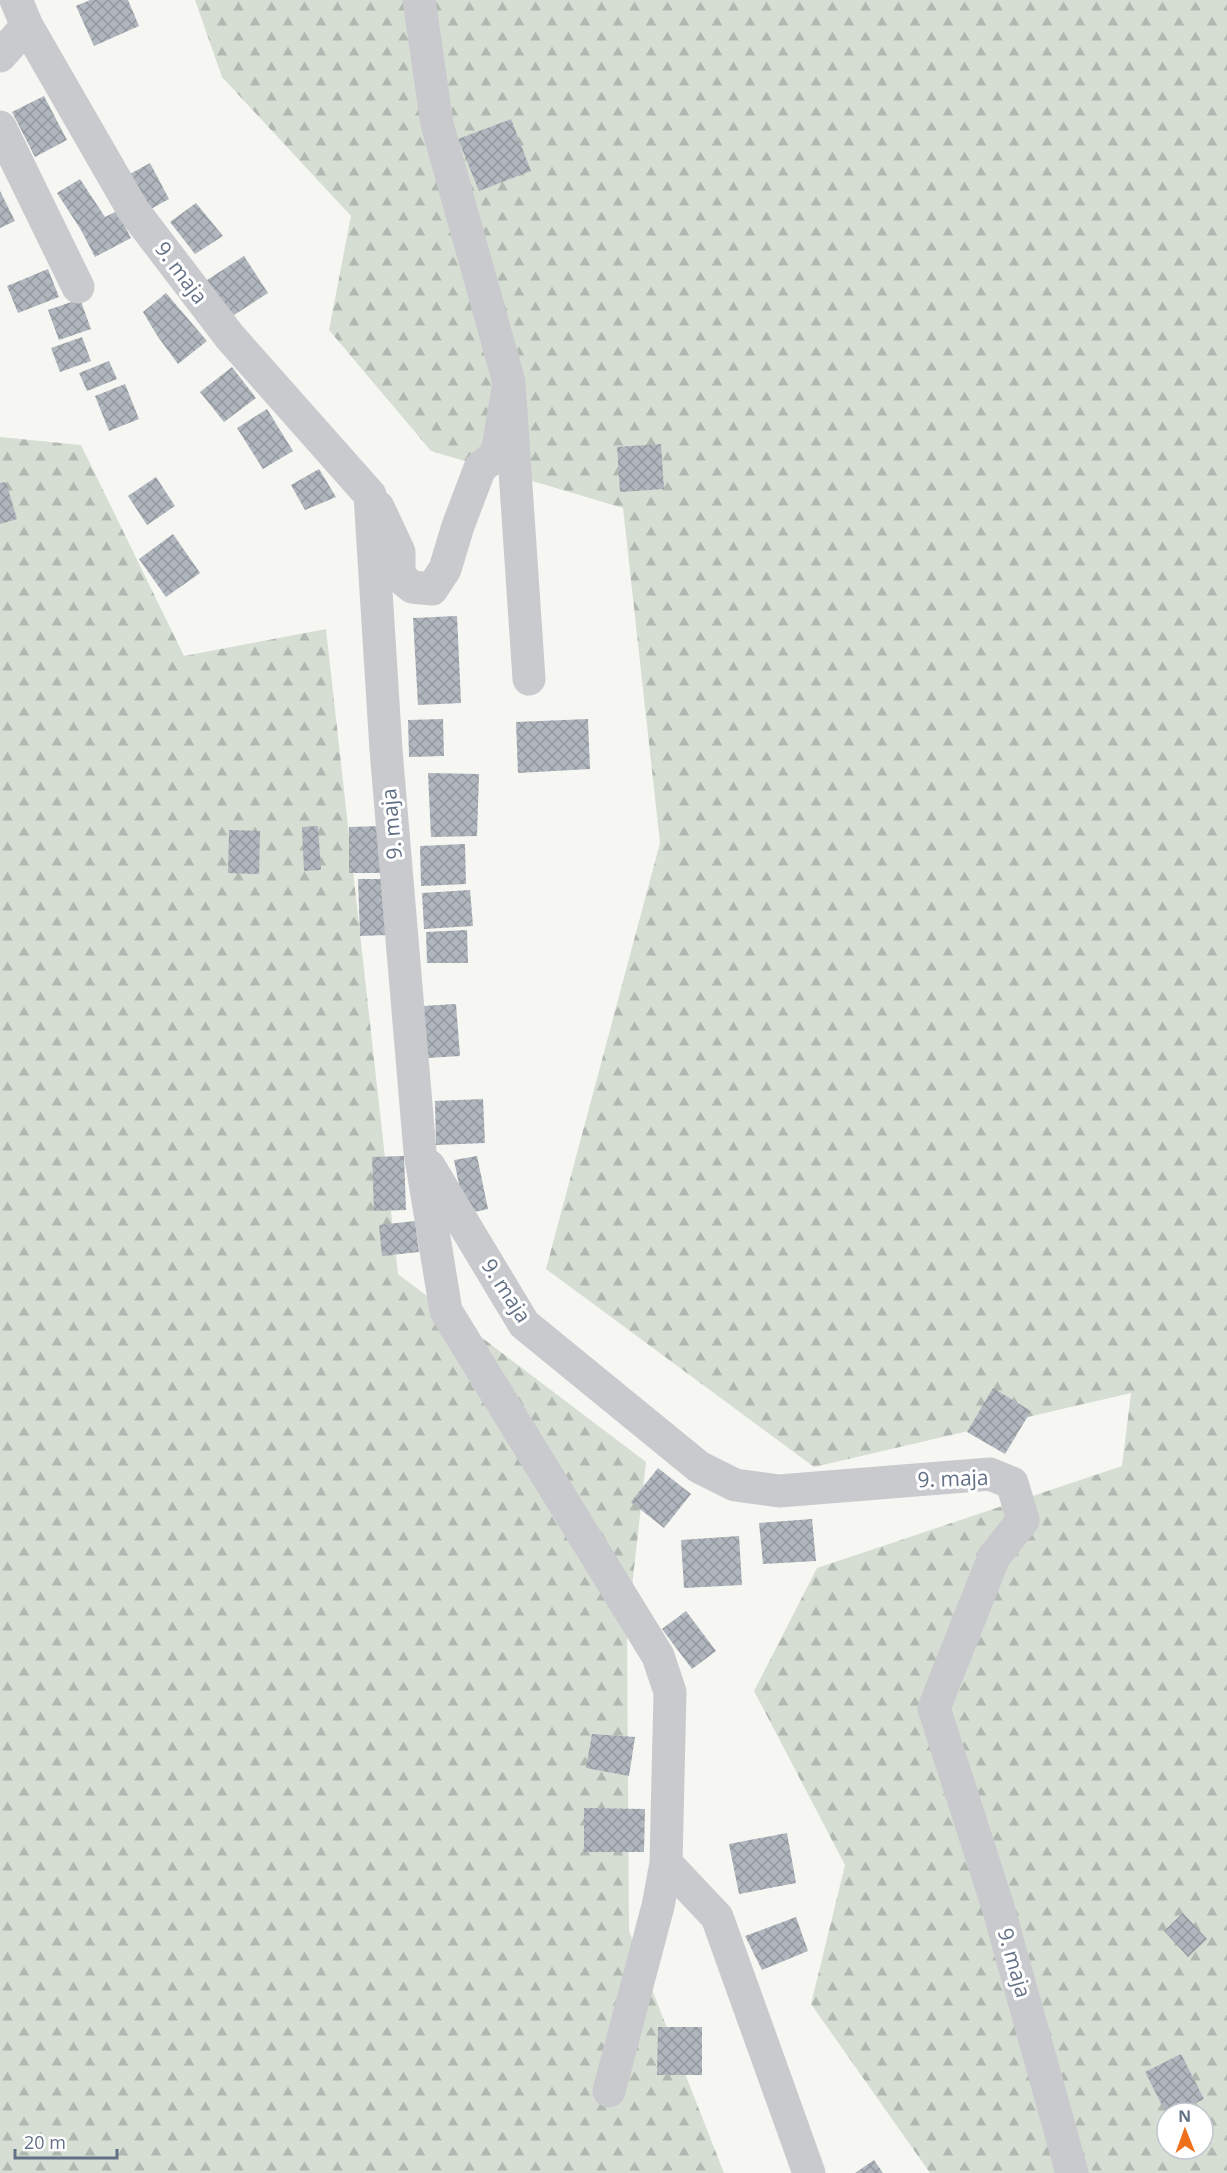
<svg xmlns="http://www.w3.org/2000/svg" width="1227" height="2173" font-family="'Open Sans',sans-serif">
	<defs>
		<pattern id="forest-firs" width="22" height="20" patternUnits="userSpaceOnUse" patternTransform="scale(1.5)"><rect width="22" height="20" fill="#d6ded3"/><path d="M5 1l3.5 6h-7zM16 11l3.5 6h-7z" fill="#b1b8b1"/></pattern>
		<pattern id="building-cross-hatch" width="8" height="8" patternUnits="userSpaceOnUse" patternTransform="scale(1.5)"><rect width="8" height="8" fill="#b0b6bd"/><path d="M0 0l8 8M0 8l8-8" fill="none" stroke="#93989f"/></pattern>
	</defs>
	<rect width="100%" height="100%" fill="#f6f6f2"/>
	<path fill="url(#forest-firs)" fill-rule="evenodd" d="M 195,0 L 1227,0 L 1227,2173 L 930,2173 L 811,2004 L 845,1865 L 754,1691 L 817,1568 L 1122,1466 L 1131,1393 L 814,1467 L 546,1269 L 660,843 L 623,508 L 431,451 L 329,330 L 351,216 L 222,77 ZM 1167,2113 L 1203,2113 L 1203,2149 L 1167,2149 Z
		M 0,437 L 81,445 L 184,656 L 326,629 L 398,1274 L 646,1462 L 627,1631 L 629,1931 L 724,2173 L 0,2173 Z"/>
	<path fill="url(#building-cross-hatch)" d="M 90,0 L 128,0 L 139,26 L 94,46 L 76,6 Z
		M 44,96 L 67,140 L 35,157 L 12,112 Z
		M 511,119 L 531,171 L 479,191 L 458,139 Z
		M 150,163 L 169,199 L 149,210 L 130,174 Z
		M 80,179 L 105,217 L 117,211 L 131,238 L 95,257 L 81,230 L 57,193 Z
		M 0,191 L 15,221 L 0,228 Z
		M 196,203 L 223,236 L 195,254 L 170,222 Z
		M 244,256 L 268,293 L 228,319 L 204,282 Z
		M 48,269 L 59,297 L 18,313 L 7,286 Z
		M 166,293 L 207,341 L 178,364 L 158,337 L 143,312 Z
		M 80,299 L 91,329 L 59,340 L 48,310 Z
		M 82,337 L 91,361 L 60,372 L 51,348 Z
		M 109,361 L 117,379 L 87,391 L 79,373 Z
		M 232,367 L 256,398 L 224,422 L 200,392 Z
		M 125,384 L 139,419 L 109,431 L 95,396 Z
		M 267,409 L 293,451 L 263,469 L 237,428 Z
		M 661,444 L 664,489 L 620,492 L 617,447 Z
		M 319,469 L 336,497 L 305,510 L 291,485 Z
		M 156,477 L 175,506 L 147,525 L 128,496 Z
		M 6,482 L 17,519 L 0,524 L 0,483 Z
		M 173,534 L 200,573 L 166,597 L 139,559 Z
		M 457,616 L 461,703 L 418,705 L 413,618 Z
		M 443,719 L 444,756 L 409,757 L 408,720 Z
		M 588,719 L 590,769 L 518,773 L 516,722 Z
		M 428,773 L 479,774 L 477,836 L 431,837 Z
		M 318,826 L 321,870 L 304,871 L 302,827 Z
		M 383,826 L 384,873 L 349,873 L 349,827 Z
		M 229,830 L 260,831 L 259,874 L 228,873 Z
		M 465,844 L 466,884 L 421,886 L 420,846 Z
		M 358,879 L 386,879 L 389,935 L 360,936 Z
		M 470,890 L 473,926 L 424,929 L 422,893 Z
		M 467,930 L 468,963 L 427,963 L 426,932 Z
		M 456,1004 L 460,1056 L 427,1058 L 423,1006 Z
		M 483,1099 L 485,1143 L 436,1145 L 435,1101 Z
		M 404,1156 L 406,1210 L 374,1211 L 372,1157 Z
		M 477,1156 L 488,1209 L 465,1214 L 454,1160 Z
		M 415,1221 L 419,1252 L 382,1256 L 379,1225 Z
		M 993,1388 L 1031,1411 L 1005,1454 L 967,1432 Z
		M 658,1468 L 691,1494 L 664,1528 L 631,1502 Z
		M 812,1519 L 816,1561 L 763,1564 L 759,1523 Z
		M 739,1536 L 742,1585 L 684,1588 L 681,1540 Z
		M 686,1611 L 716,1651 L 692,1669 L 662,1629 Z
		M 592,1734 L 635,1737 L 629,1776 L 586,1768 Z
		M 584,1808 L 645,1809 L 644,1852 L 584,1852 Z
		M 787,1833 L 796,1883 L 739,1894 L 729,1844 Z
		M 1183,1913 L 1207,1939 L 1188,1957 L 1164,1931 Z
		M 796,1917 L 808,1951 L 762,1970 L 745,1936 Z
		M 658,2027 L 702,2027 L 702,2075 L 657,2075 Z
		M 1181,2054 L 1204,2099 L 1176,2113 L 1166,2113 L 1145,2072 Z
		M 874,2160 L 883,2173 L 855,2173 Z"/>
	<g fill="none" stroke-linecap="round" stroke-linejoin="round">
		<path stroke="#c8cace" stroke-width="33" d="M 16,0 L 27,26 L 133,210 L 230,337 L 370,495 L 386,750 L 420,1152 L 446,1311 L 658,1656 L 670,1692 L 666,1863 L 658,1906 L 609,2091
			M 419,0 L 437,124 L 509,382
			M 0,56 L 27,26
			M 0,127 L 78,287
			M 378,507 L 399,552 L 399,576 L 412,587 L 432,589 L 445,569 L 458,526 L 480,468 L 497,454 L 509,382 L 529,679
			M 429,1166 L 524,1324 L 699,1467 L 735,1485 L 779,1491 L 990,1474 L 1012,1483 L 1023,1520 L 994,1557 L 934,1708 L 998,1907 L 1072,2173
			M 666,1863 L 717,1917 L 809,2173"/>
	</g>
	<g text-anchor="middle" stroke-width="6" stroke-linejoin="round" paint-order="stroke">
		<g font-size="21" fill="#637186" stroke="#fff">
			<text transform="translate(181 273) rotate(53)" y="7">9. maja</text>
			<text transform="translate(392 824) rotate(-95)" y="7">9. maja</text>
			<text transform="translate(506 1291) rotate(57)" y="7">9. maja</text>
			<text transform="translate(953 1479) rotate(-2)" y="7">9. maja</text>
			<text transform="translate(1014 1963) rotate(74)" y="7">9. maja</text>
		</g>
	</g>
	<g transform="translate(1185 2131) rotate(359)"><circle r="28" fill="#ffffff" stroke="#c1c6cf" stroke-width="1.5"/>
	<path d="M0-4.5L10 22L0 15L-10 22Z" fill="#ef6f1a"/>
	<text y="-9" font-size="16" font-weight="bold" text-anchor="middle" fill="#637186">N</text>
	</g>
	<path d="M15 2149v9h102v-9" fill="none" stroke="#637186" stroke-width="3"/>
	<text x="24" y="2149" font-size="18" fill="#637186" stroke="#ffffff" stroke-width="4.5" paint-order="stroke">20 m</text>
</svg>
